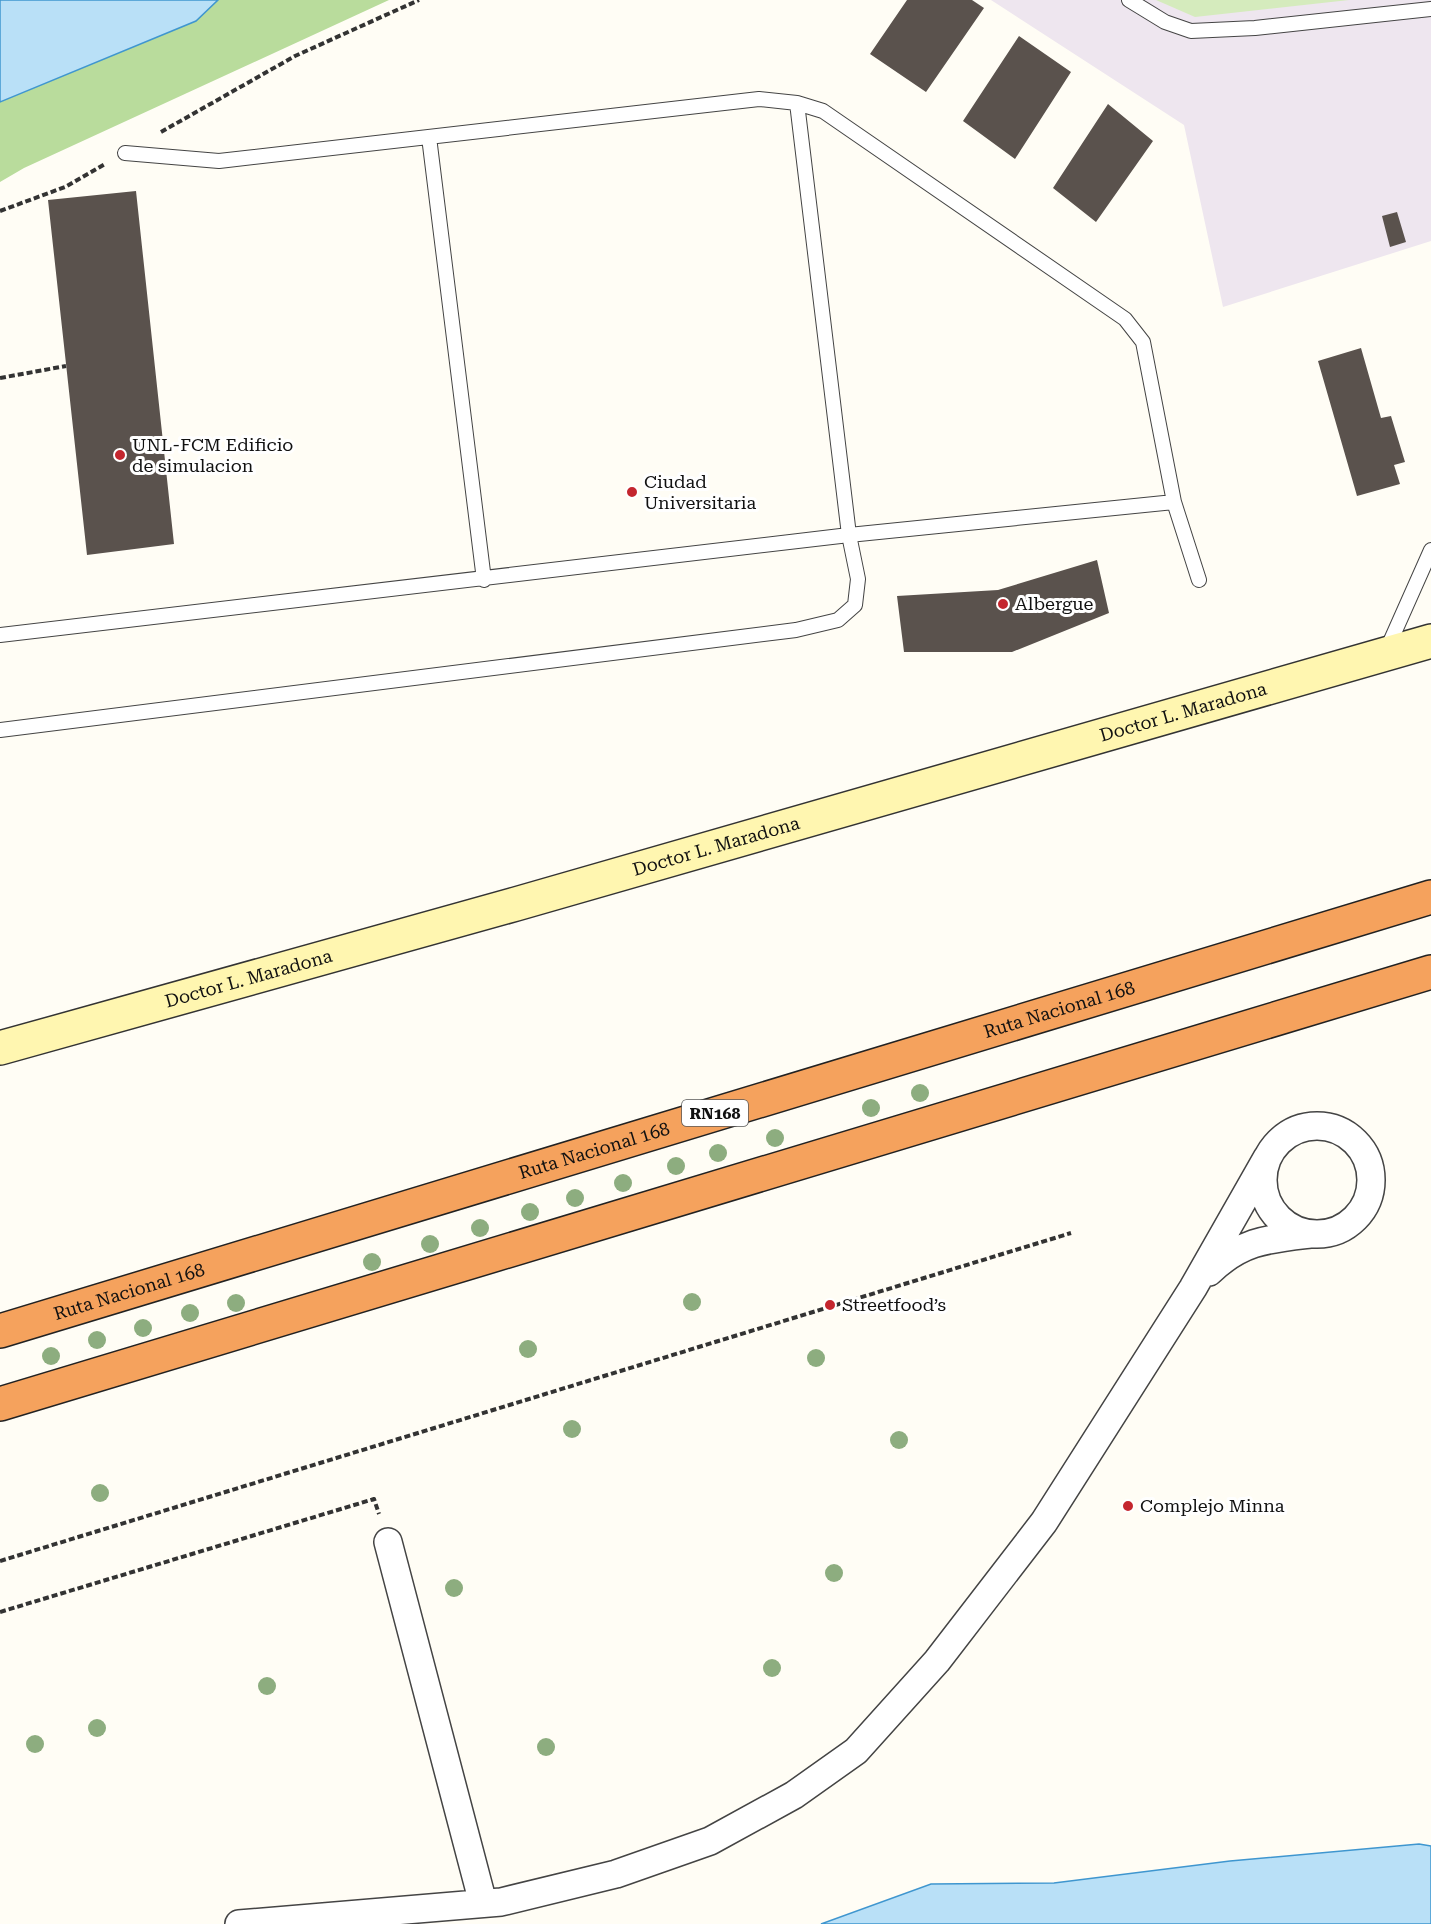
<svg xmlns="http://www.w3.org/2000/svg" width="1431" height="1924" font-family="'Roboto Serif',serif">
	<rect width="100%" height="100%" fill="#fffdf5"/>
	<path fill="#eee6ef" d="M 991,0 L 1431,0 L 1431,241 L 1223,307 L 1184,125 Z"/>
	<path fill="#d5ebbd" d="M 1156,0 L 1349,0 L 1195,17 Z"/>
	<path fill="#b9dc9c" d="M 218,0 L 389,0 L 24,168 L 0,182 L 0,102 L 196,21 Z"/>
	<path fill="#b9e0f7" stroke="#3f96cf" stroke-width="1.5" d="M 0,0 L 218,0 L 196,21 L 0,102 Z
		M 1419,1844 L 1431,1846 L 1431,1924 L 821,1924 L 931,1884 L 1054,1883 L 1230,1861 Z"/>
	<path fill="#5a524d" d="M 907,0 L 972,0 L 984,8 L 926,92 L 870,54 Z
		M 1019,36 L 1071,72 L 1015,159 L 963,121 Z
		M 1108,104 L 1153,141 L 1096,222 L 1053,188 Z
		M 136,191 L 174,544 L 87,555 L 48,200 Z
		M 1397,212 L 1406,242 L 1390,247 L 1382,216 Z
		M 1361,348 L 1381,418 L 1391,416 L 1405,462 L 1394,465 L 1400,484 L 1357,496 L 1318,361 Z
		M 1097,560 L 1109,613 L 1012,652 L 904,652 L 897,596 L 998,590 Z"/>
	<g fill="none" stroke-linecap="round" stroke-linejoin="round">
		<g stroke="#444" stroke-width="16">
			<path id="lane" d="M 1129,0 L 1165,22 L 1191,31 L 1255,28 L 1431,9
				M 797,103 L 849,535 L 1174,502
				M 429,137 L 484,580
				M 125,153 L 219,161 L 759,99 L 797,103 L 823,111 L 1125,319 L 1143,342 L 1174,502 L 1199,580
				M 0,635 L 849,535 L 858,579 L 855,605 L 838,620 L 796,630 L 0,730
				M 1387,649 L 1431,550"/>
		</g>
		<g stroke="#444" stroke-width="30">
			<path id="street" d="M1263 1180a54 54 0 1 1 108 0a54 54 0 1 1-108 0Z
				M 1209,1272 C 1241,1241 1267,1239 1310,1234
				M 388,1542 L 483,1903
				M 239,1924 L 501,1902 L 616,1874 L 710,1841 L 794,1795 L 856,1751 L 937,1661 L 1044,1522 L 1193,1288 L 1267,1158"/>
		</g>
		<g stroke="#333" stroke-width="36">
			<g id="secondary">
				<path id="s1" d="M 0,1048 L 516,904 L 1431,641"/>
			</g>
		</g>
		<g stroke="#222" stroke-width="36">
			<g id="highway">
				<path id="s2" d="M 0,1331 L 1431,897"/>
				<path d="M 0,1404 L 1431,972"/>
			</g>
		</g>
		<path stroke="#333" stroke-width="4" stroke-dasharray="6 3" stroke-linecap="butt" d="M 161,132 L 295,56 L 419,0
			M 0,211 L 65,187 L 105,164
			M 0,378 L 66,366
			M 0,1561 L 1071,1233
			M 0,1612 L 374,1499 L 379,1514"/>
		<use href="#lane" stroke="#fff" stroke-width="14"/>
		<use href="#street" stroke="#fff" stroke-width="27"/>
		<use href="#secondary" stroke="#fff6b0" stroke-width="33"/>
		<use href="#highway" stroke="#f5a25d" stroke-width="33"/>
	</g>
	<g fill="#8dad7f">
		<circle cx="920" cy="1093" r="9"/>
		<circle cx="871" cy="1108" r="9"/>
		<circle cx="775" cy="1138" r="9"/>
		<circle cx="718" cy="1153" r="9"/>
		<circle cx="676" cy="1166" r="9"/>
		<circle cx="623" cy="1183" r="9"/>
		<circle cx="575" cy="1198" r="9"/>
		<circle cx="530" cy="1212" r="9"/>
		<circle cx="480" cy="1228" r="9"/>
		<circle cx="430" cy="1244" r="9"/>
		<circle cx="372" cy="1262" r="9"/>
		<circle cx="692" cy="1302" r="9"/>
		<circle cx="236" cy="1303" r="9"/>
		<circle cx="190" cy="1313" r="9"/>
		<circle cx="143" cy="1328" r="9"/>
		<circle cx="97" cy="1340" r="9"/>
		<circle cx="528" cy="1349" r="9"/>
		<circle cx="51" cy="1356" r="9"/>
		<circle cx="816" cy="1358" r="9"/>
		<circle cx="572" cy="1429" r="9"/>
		<circle cx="899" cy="1440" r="9"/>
		<circle cx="100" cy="1493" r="9"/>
		<circle cx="834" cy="1573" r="9"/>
		<circle cx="454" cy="1588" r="9"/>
		<circle cx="772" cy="1668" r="9"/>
		<circle cx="267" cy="1686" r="9"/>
		<circle cx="97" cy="1728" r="9"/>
		<circle cx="35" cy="1744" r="9"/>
		<circle cx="546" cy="1747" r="9"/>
	</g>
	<g fill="#c4262e" stroke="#fff" stroke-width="2">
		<circle cx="120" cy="455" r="6"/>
		<circle cx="632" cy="492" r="6"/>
		<circle cx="1003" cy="604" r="6"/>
		<circle cx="830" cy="1305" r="6"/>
		<circle cx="1128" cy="1506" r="6"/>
	</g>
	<g text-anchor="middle" stroke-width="6" stroke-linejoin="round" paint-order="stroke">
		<rect fill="#fff" stroke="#585858" stroke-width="1.5" x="682" y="1100" width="66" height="26" rx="4.5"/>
		<g font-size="16" font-weight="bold" fill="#111">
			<text x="715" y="1119">RN168</text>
		</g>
		<g font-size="18" fill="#111" stroke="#fff" text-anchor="start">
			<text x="132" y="451">UNL-FCM Edificio<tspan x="132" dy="21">de simulacion</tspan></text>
			<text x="644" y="488">Ciudad<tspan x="644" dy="21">Universitaria</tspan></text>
			<text x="1015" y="610">Albergue</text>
			<text x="842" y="1311">Streetfood’s</text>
			<text x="1140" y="1512">Complejo Minna</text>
		</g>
		<g font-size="18" fill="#111" stroke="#fff">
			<text dy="6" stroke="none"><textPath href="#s1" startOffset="1230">Doctor L. Maradona</textPath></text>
			<text dy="6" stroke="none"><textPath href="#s1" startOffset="744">Doctor L. Maradona</textPath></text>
			<text dy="6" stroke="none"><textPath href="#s1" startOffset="258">Doctor L. Maradona</textPath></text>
			<text dy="6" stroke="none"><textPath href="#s2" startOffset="1107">Ruta Nacional 168</textPath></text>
			<text dy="6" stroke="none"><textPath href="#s2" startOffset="621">Ruta Nacional 168</textPath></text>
			<text dy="6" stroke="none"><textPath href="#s2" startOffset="135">Ruta Nacional 168</textPath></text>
		</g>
	</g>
</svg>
